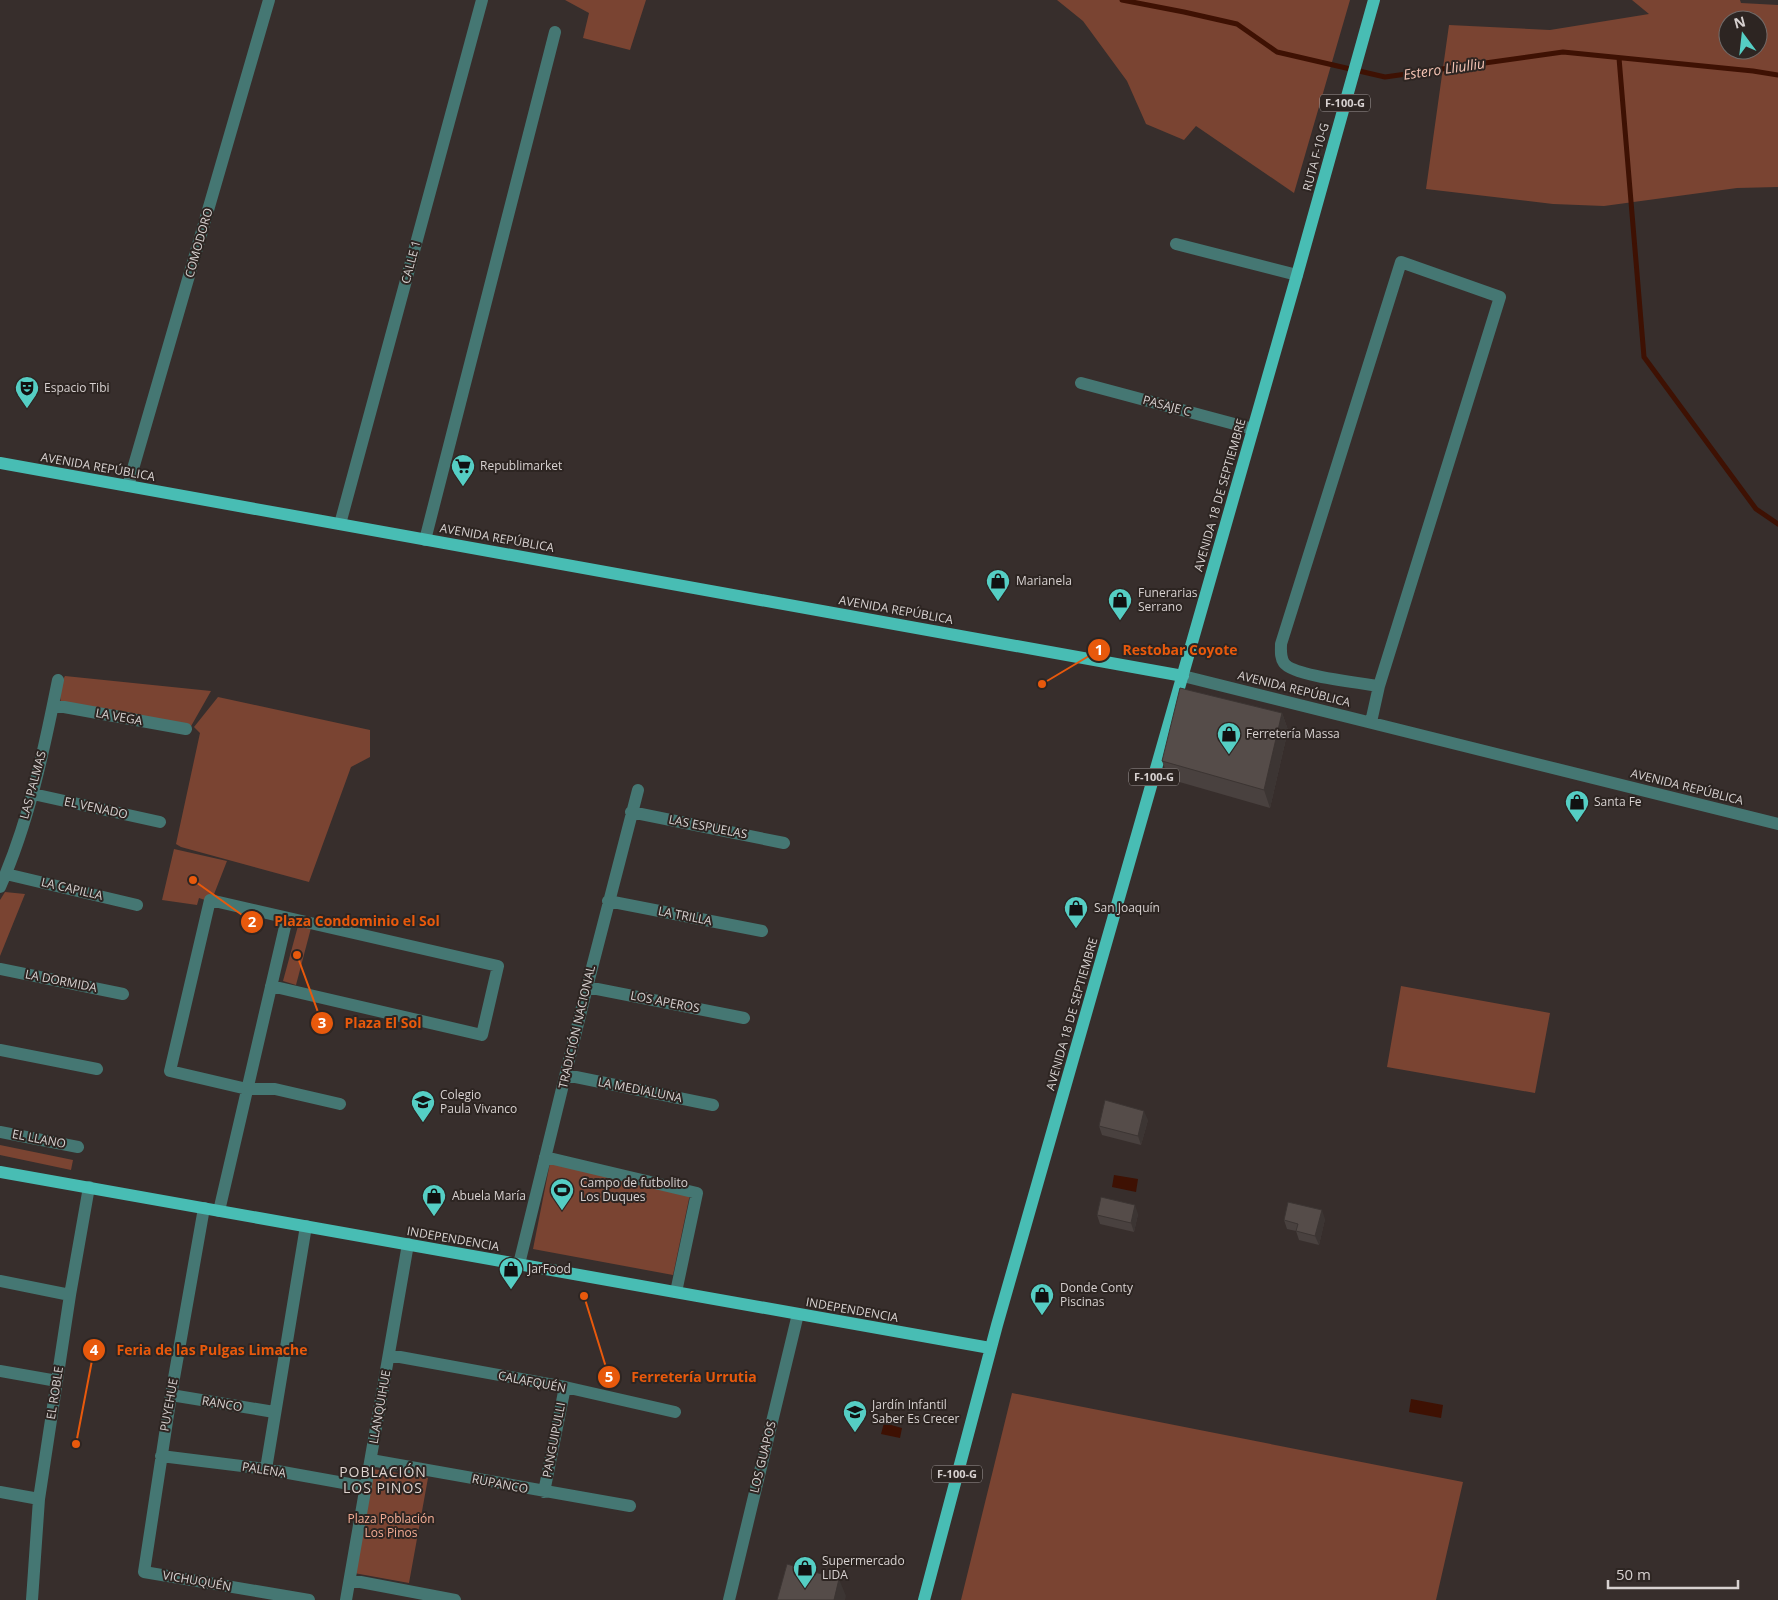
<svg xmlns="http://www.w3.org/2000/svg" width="1778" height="1600" font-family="'Open Sans',sans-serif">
	<rect width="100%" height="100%" fill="#372e2c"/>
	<path fill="#7a4432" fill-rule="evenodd" d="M 565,0 L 646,0 L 630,50 L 583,38 L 589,13 Z
		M 1057,0 L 1350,0 L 1294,193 L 1196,126 L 1184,140 L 1146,124 L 1127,81 L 1083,21 Z
		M 1632,0 L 1740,0 L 1741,3 L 1778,5 L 1778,187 L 1737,188 L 1604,206 L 1553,204 L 1426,189 L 1449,25 L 1550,30 L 1649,14 ZM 1728,20 L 1758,20 L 1758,50 L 1728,50 Z
		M 65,676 L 211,691 L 190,728 L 61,704 L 59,687 Z
		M 218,697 L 370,730 L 370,757 L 351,767 L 309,882 L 181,847 L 176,844 L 200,733 L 194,727 Z
		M 174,849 L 227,861 L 211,902 L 199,898 L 197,905 L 162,900 Z
		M 5,892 L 25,894 L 0,956 L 0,900 Z
		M 298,926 L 311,928 L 296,985 L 283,981 Z
		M 1401,986 L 1550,1013 L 1535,1093 L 1387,1067 Z
		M 0,1145 L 73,1160 L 71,1170 L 0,1155 Z
		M 550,1163 L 690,1194 L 673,1275 L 533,1249 Z
		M 1012,1393 L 1463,1482 L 1436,1600 L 961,1600 Z
		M 373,1469 L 428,1478 L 409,1583 L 354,1573 Z"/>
	<path fill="#3e1103" d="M 1114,1175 L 1138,1179 L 1136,1192 L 1112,1187 Z
		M 1411,1399 L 1443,1405 L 1441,1418 L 1409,1412 Z
		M 884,1423 L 902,1428 L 900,1438 L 881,1434 Z"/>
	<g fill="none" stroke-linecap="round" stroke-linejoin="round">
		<path stroke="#3e1103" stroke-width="5" d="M 1122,0 L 1184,12 L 1237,24 L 1277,52 L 1385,77 L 1563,52 L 1753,71 L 1778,75
			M 1619,58 L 1644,357 L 1756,509 L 1778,524"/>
		<path stroke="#457773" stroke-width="12" d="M 1176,244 L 1297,275
			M 1081,383 L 1253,429
			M 128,486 L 269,0
			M 340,524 L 482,0
			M 425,540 L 555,32
			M 1183,676 L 1778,824
			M 53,705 L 186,729
			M 1371,722 L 1379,686 L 1500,297 L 1401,262 L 1281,644 C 1281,651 1280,657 1284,663 C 1293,676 1361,683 1379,686
			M 33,794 L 160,822
			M 631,812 L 784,843
			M 6,874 L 137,905
			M 0,887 C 29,822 44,750 58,680
			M 608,901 L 762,931
			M 0,969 L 123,994
			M 271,986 L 482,1035 L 498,966 L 210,900 L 170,1071 L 247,1089 L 275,1089 L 340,1104
			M 587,987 L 744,1018
			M 0,1050 L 97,1069
			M 566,1075 L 713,1105
			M 0,1132 L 78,1147
			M 545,1157 L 697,1193 L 676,1292
			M 204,1208 L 171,1395 L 144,1572 L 309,1600
			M 219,1211 L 287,918
			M 519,1264 L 587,987 L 638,790
			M 0,1281 L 70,1295
			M 389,1355 L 565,1387 L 675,1412
			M 0,1371 L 57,1381
			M 171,1395 L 274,1412
			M 161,1456 L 266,1469 L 366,1487
			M 371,1460 L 630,1506
			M 266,1469 L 306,1226
			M 0,1492 L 39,1499
			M 544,1492 L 565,1387
			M 350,1580 L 455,1600
			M 32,1600 L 39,1499 L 70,1295 L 89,1187
			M 346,1600 L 408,1244
			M 729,1600 L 798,1314"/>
		<path stroke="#48bdb4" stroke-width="12" d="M 0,463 L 1183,676
			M 0,1172 L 990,1348
			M 924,1600 L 997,1325 L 1297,275 L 1374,0"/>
	</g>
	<path fill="#49413f" d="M 1282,713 L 1288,730 L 1270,808 L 1169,779 L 1162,761 Z
		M 1148,1120 L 1141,1145 L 1102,1135 L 1099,1126 Z
		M 1138,1214 L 1134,1232 L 1100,1224 L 1097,1215 Z
		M 1325,1219 L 1319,1245 L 1299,1240 L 1296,1231 L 1287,1229 L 1284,1220 Z"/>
	<path fill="#3c3533" d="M 1282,713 L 1288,730 L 1270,808 L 1264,790 Z
		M 1144,1111 L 1148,1120 L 1141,1145 L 1138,1136 Z
		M 1135,1205 L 1138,1214 L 1134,1232 L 1131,1223 Z
		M 1322,1210 L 1325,1219 L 1319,1245 L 1315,1236 Z
		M 839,1579 L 846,1596 L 845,1600 L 834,1600 Z"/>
	<path fill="#554c49" stroke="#3c3533" d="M 1180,688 L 1282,713 L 1264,790 L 1162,761 Z
		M 1105,1100 L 1144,1111 L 1138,1136 L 1099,1126 Z
		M 1101,1197 L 1135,1205 L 1131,1223 L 1097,1215 Z
		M 1288,1202 L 1322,1210 L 1315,1236 L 1296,1231 L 1298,1224 L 1284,1220 Z
		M 787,1564 L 839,1579 L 834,1600 L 777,1600 Z"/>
	<defs>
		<g id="theatre-pin" transform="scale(1.25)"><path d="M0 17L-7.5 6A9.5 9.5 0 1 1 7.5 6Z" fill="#55cec4" stroke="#2d2522"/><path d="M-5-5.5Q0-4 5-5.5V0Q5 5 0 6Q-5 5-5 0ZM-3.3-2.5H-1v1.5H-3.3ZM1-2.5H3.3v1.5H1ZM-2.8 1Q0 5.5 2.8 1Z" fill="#111"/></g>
		<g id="supermarket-pin" transform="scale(1.25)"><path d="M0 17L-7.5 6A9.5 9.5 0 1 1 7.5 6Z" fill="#55cec4" stroke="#2d2522"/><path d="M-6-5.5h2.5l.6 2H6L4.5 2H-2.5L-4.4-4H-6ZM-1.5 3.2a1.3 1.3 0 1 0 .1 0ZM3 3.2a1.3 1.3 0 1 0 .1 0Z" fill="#111"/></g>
		<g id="shop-pin" transform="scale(1.25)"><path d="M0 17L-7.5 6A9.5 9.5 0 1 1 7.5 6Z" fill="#55cec4" stroke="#2d2522"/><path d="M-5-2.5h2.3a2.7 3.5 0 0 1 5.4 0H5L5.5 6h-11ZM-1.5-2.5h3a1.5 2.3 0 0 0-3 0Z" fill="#111"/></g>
		<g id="school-pin" transform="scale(1.25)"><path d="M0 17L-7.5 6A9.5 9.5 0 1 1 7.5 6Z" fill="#55cec4" stroke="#2d2522"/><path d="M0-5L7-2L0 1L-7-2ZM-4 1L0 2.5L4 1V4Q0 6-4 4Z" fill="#111"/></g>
		<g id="stadium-pin" transform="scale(1.25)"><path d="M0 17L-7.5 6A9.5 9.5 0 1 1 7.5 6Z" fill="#55cec4" stroke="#2d2522"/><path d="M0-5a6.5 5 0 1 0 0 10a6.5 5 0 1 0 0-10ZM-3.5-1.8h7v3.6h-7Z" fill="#111"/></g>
	</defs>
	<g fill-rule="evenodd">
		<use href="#theatre-pin" x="27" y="388"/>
		<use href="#supermarket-pin" x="463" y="466"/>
		<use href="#shop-pin" x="998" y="581"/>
		<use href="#shop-pin" x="1120" y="600"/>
		<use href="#shop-pin" x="1229" y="734"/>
		<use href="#shop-pin" x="1577" y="802"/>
		<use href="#shop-pin" x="1076" y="908"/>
		<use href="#school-pin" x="423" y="1102"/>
		<use href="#stadium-pin" x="562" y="1190"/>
		<use href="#shop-pin" x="434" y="1196"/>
		<use href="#shop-pin" x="511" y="1269"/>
		<use href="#shop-pin" x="1042" y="1295"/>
		<use href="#school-pin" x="855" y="1412"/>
		<use href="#shop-pin" x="805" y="1568"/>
	</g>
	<g text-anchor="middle" stroke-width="4" stroke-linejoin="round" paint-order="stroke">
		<g fill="#2d2522" stroke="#a49d9c" stroke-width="1">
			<rect x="1320" y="94.5" width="50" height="17" rx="4"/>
			<rect x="1129" y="768.5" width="50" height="17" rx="4"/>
			<rect x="932" y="1465.5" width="50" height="17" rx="4"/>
		</g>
		<g font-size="11" font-weight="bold" fill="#d7d1d0">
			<text x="1345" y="107">F-100-G</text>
			<text x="1154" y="781">F-100-G</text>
			<text x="957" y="1478">F-100-G</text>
		</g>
		<g font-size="12" fill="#d7d1d0" stroke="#2d2522">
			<text transform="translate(1316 157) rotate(-75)" y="4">RUTA F-10-G</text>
			<text transform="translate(199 243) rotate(-74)" y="4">COMODORO</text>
			<text transform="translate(411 262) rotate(-75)" y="4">CALLE 1</text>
			<text transform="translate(1167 406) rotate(15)" y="4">PASAJE C</text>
			<text transform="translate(98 467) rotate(10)" y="4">AVENIDA REPÚBLICA</text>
			<text transform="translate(1220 495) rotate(-74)" y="4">AVENIDA 18 DE SEPTIEMBRE</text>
			<text transform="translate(497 538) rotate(10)" y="4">AVENIDA REPÚBLICA</text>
			<text transform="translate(896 610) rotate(10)" y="4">AVENIDA REPÚBLICA</text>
			<text transform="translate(1294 689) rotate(14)" y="4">AVENIDA REPÚBLICA</text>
			<text transform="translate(119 717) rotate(10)" y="4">LA VEGA</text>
			<text transform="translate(33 785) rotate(-75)" y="4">LAS PALMAS</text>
			<text transform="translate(1687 787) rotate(14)" y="4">AVENIDA REPÚBLICA</text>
			<text transform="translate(96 808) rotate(12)" y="4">EL VENADO</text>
			<text transform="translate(708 827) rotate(11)" y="4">LAS ESPUELAS</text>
			<text transform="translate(72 889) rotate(13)" y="4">LA CAPILLA</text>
			<text transform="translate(685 916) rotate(11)" y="4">LA TRILLA</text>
			<text transform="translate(61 981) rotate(11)" y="4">LA DORMIDA</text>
			<text transform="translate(665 1002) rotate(11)" y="4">LOS APEROS</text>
			<text transform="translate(1072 1014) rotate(-74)" y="4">AVENIDA 18 DE SEPTIEMBRE</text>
			<text transform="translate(577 1027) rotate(-77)" y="4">TRADICIÓN NACIONAL</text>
			<text transform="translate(640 1090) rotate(11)" y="4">LA MEDIALUNA</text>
			<text transform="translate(39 1139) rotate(11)" y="4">EL LLANO</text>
			<text transform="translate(453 1239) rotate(10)" y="4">INDEPENDENCIA</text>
			<text transform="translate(852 1310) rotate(10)" y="4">INDEPENDENCIA</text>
			<text transform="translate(532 1382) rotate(11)" y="4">CALAFQUÉN</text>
			<text transform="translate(55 1393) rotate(-81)" y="4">EL ROBLE</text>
			<text transform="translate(222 1404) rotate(10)" y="4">RANCO</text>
			<text transform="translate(169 1405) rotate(-80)" y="4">PUYEHUE</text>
			<text transform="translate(380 1407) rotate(-80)" y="4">LLANQUIHUE</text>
			<text transform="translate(554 1440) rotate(-79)" y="4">PANGUIPULLI</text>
			<text transform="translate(763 1457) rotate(-76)" y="4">LOS GUAPOS</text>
			<text transform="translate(264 1470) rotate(9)" y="4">PALENA</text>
			<text transform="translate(500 1484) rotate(11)" y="4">RUPANCO</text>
			<text transform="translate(197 1581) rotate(10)" y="4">VICHUQUÉN</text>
		</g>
		<g font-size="12" fill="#d7d1d0" stroke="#2d2522" text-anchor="start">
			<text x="44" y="392">Espacio Tibi</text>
			<text x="480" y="470">Republimarket</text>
			<text x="1016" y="585">Marianela</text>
			<text x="1138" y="597">Funerarias<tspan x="1138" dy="14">Serrano</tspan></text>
			<text x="1246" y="738">Ferretería Massa</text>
			<text x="1594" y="806">Santa Fe</text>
			<text x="1094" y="912">San Joaquín</text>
			<text x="440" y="1099">Colegio<tspan x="440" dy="14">Paula Vivanco</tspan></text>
			<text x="580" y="1187">Campo de futbolito<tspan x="580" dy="14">Los Duques</tspan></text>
			<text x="452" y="1200">Abuela María</text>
			<text x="528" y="1273">JarFood</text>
			<text x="1060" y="1292">Donde Conty<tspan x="1060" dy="14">Piscinas</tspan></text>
			<text x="872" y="1409">Jardín Infantil<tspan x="872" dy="14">Saber Es Crecer</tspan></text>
			<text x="822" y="1565">Supermercado<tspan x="822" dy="14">LIDA</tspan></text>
		</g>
		<g font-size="12" fill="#f5ad95" stroke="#2d2522">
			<text x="391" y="1523">Plaza Población<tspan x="391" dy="14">Los Pinos</tspan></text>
		</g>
		<g font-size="14" font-style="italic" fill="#f6c4b4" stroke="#2d2522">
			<text transform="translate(1444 69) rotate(-8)" y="5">Estero Lliulliu</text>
		</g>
		<g font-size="14" letter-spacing="1" fill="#dfd4d0" stroke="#2d2522">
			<text x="383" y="1477">POBLACIÓN<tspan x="383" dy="16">LOS PINOS</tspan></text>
		</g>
	</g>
	<path fill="none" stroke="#e8590c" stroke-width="2" d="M1042 684L1099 650M193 880L252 922M297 955L322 1023M76 1444L94 1350M584 1296L609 1377"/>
	<g fill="#e8590c" stroke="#2d2522" stroke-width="2">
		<circle cx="1042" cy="684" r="5"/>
		<circle cx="193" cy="880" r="5"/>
		<circle cx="297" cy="955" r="5"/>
		<circle cx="76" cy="1444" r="5"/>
		<circle cx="584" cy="1296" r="5"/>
		<circle cx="1099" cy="650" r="12"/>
		<circle cx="252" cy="922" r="12"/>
		<circle cx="322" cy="1023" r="12"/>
		<circle cx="94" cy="1350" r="12"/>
		<circle cx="609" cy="1377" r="12"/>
	</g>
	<g font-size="15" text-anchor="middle" font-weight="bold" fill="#fff">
		<text x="1099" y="655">1</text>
		<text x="252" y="927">2</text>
		<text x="322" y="1028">3</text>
		<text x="94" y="1355">4</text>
		<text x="609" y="1382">5</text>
	</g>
	<g font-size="14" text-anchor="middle" font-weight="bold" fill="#e8590c" stroke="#2d2522" stroke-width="4" stroke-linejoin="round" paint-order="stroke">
		<text x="1180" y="655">Restobar Coyote</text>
		<text x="357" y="926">Plaza Condominio el Sol</text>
		<text x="383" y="1028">Plaza El Sol</text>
		<text x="212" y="1355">Feria de las Pulgas Limache</text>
		<text x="694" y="1382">Ferretería Urrutia</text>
	</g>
	<g transform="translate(1743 35) rotate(345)"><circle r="24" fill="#2d2522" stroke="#716a68"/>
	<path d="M0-4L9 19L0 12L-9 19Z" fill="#55cec4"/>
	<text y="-8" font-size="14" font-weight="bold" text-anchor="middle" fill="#d7d1d0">N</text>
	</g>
	<path d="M1608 1580v8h130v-8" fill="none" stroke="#d7d1d0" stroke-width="2.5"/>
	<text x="1616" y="1580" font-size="15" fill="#d7d1d0" stroke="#2d2522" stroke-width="4" paint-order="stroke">50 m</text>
</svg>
